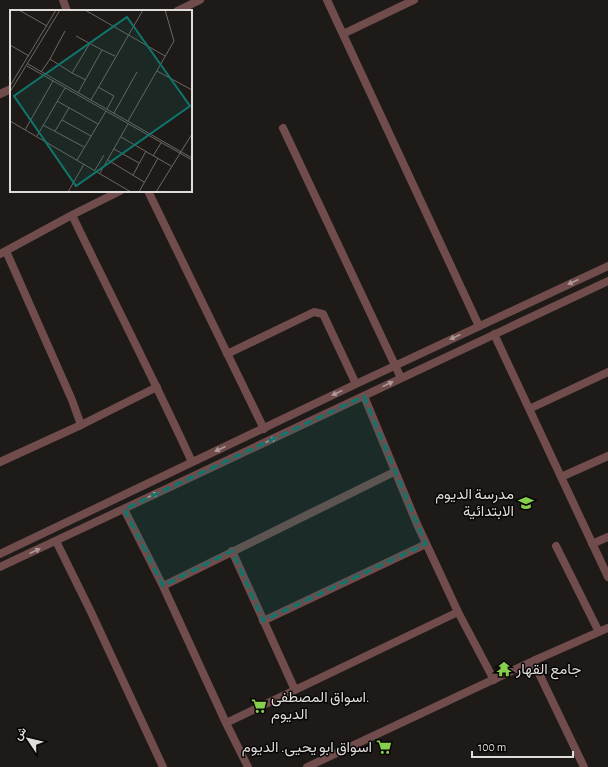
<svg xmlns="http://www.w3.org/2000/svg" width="608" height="767" font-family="'Alegreya Sans',Vazirmatn,sans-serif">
	<rect width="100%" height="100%" fill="#1e1a17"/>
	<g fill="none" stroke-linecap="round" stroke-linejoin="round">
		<path stroke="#704c4c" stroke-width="8" d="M 63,0 L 67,11
			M 327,0 L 479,326
			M 177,11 L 200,0
			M 343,34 L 414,0
			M 0,94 L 11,89
			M 283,128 L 401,378
			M 120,191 L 72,215 C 112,298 154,379 192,462
			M 148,191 L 264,429
			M 6,251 L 72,400 L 81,425 L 157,387
			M 0,254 L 72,215
			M 494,334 L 608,577
			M 227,354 L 314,312 L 323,314 L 356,384
			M 364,396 L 417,524 L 458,612 L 494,680
			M 529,409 L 608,372
			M 0,462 L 81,425
			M 561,477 L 608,456
			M 124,509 L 163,586 L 226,723 L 248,767
			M 56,541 L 91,612 L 163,767
			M 592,544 L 608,537
			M 556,546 L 599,632
			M 232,551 L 295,690
			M 0,554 L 356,384 L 608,266
			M 0,567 L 608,281
			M 163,586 L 394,472
			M 263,621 L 426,544
			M 533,661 L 584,767
			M 226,723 L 458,612
			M 307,767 L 533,661 L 608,628"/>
	</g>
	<defs><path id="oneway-solid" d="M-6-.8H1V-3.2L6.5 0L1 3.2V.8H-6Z"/></defs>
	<g fill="#ad9b9a">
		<use href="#oneway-solid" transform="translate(573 282) rotate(155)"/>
		<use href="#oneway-solid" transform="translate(455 337) rotate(155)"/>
		<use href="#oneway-solid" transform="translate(388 384) rotate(-26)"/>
		<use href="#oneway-solid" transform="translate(337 393) rotate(154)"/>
		<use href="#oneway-solid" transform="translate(271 440) rotate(-25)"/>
		<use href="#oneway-solid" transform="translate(220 449) rotate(155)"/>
		<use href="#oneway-solid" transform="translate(153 495) rotate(-25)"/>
		<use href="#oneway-solid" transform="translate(35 551) rotate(-25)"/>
	</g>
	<path fill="#0f766e" fill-opacity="0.2" stroke="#0f766e" stroke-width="3" stroke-dasharray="8 5" stroke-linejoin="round" d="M 364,396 L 426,544 L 263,621 L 232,551 L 163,586 L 124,509 Z"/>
	<defs>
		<g id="school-bare" transform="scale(1.2)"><path d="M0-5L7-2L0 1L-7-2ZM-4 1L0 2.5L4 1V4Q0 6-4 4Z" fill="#86cf4c" stroke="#070505" stroke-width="2.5" paint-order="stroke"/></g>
		<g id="temple-bare" transform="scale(1.2)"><path d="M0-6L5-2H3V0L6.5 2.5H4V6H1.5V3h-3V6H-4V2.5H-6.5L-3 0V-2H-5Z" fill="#86cf4c" stroke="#070505" stroke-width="2.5" paint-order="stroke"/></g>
		<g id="supermarket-bare" transform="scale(1.2)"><path d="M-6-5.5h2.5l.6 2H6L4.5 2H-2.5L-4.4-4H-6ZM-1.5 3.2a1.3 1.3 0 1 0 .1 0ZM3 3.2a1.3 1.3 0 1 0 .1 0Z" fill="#86cf4c" stroke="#070505" stroke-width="2.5" paint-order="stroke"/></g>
	</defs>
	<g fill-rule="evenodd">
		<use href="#school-bare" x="526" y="503"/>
		<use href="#temple-bare" x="504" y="669"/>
		<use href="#supermarket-bare" x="259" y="706"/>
		<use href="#supermarket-bare" x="384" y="747"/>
	</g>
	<g text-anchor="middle" stroke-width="3" stroke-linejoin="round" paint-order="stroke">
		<g font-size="15" fill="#dfdcda" stroke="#070505" text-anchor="end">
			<text x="514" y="499">مدرسة الديوم<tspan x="514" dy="17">الابتدائية</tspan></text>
			<text x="516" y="674" text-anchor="start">جامع القهار</text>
			<text x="271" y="702" text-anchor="start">اسواق المصطفى.<tspan x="271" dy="17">الديوم</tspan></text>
			<text x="372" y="752">اسواق ابو يحيى. الديوم</text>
		</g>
	</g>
	<g transform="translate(10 10)">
		<rect width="182" height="182" fill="#1e1a17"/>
		<path fill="none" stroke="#6b6865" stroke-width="1" d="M 9,0 L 37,16M 75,0 L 155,46M 55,21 L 40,49 L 62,63M 66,26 L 92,40M 0,35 L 19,46M 18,54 L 182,148M 17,56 L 182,150M 147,61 L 182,80M 31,62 L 40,49M 76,70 L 62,63 L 80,33M 0,76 L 46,0M 88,77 L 104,86 L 97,99M 0,82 L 50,0M 68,83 L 92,40 L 105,46M 81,90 L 133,0M 47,91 L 88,114M 104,103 L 127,62M 52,110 L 81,126M 0,111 L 121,182M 118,111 L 164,31 L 155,0M 33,115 L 74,137M 15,120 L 43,71M 45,121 L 59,98M 27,126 L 55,78M 111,127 L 161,156M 104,139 L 129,153M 143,146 L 151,133M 67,150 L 96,101M 98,150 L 134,172M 85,160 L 94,145M 90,163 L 118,114M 123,165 L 136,141M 58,182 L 74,154M 129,182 L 148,148M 146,182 L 182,124"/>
		<path fill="#0f766e" fill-opacity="0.15" stroke="#0f766e" stroke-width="2" d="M 117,7 L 180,96 L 66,176 L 4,86 Z"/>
		<rect width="182" height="182" fill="none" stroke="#dfdcda" stroke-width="2"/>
	</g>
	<g transform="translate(28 739) rotate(305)" stroke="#070505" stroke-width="3" paint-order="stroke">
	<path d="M0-3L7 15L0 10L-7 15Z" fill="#dfdcda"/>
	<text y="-6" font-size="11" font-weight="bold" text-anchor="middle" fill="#dfdcda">ش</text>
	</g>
	<path d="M472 751v6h101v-6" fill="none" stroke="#dfdcda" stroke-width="2"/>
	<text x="478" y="751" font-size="12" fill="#dfdcda" stroke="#070505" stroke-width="3" paint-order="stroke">100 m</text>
</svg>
